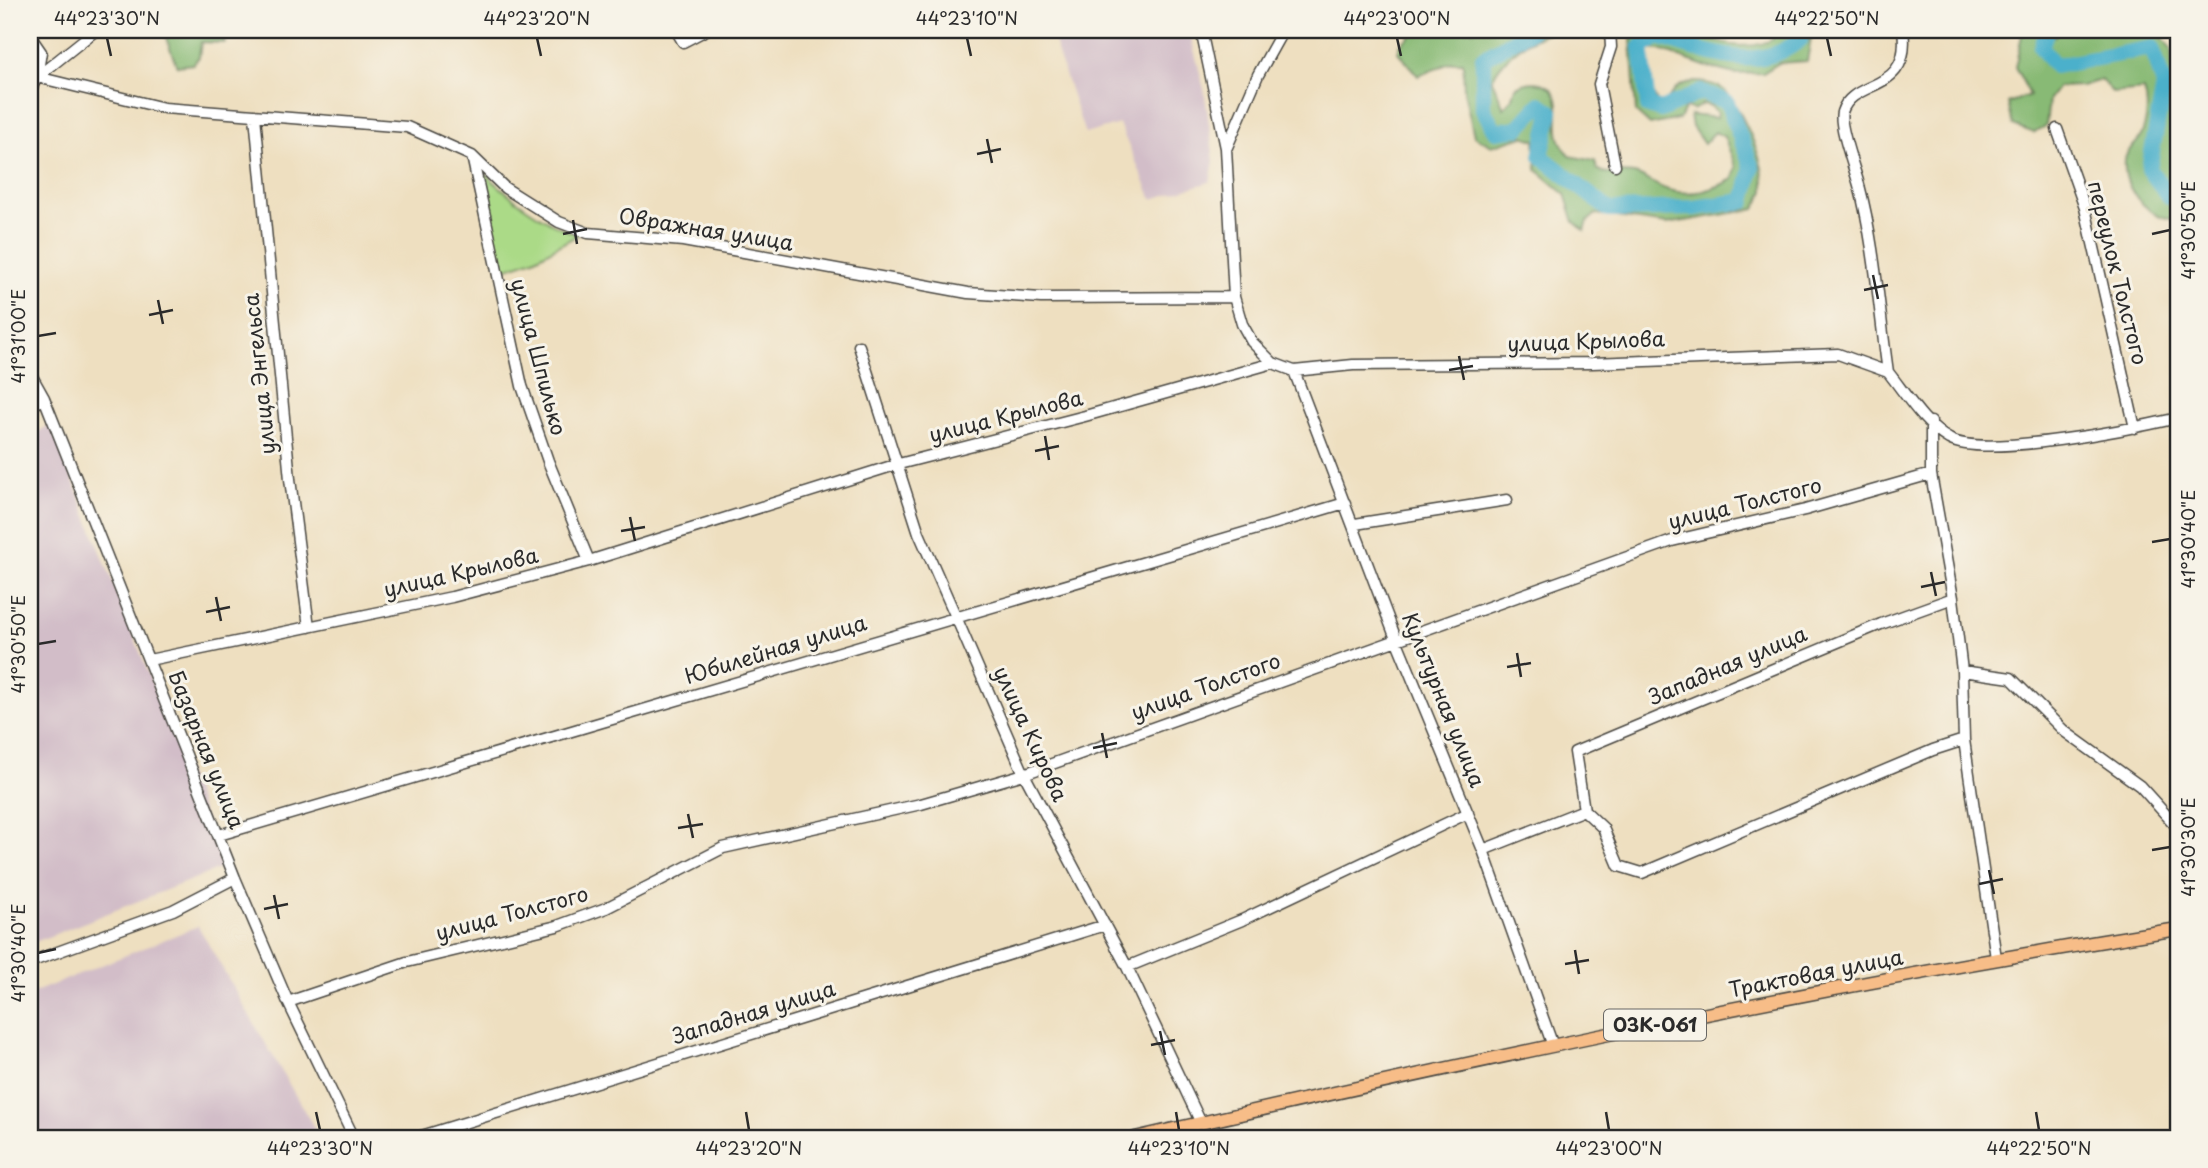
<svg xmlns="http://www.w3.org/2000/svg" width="2208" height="1168" font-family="'Playpen Sans',sans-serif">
	<rect width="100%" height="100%" fill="#f7f3e8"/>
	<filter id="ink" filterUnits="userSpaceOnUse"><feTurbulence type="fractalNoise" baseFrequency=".0143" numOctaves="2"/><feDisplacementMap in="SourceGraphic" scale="14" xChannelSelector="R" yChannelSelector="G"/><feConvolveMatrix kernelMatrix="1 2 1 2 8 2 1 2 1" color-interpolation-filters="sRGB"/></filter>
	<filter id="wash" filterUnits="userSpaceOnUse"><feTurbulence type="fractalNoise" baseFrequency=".00686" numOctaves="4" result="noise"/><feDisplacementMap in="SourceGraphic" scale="28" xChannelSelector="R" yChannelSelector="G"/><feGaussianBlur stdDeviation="1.57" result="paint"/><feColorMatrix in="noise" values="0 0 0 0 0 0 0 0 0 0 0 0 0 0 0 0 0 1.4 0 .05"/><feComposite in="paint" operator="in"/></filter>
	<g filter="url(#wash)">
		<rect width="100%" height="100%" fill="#eedfc0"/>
		<path fill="#d2bdc8" d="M 1050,30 L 1189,30 L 1204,89 L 1214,161 L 1210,182 L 1152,199 L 1119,124 L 1085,134 Z
			M 51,424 L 224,867 L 30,944 L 30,437 Z
			M 198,926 L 320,1138 L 30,1138 L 30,994 Z"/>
		<path fill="#abda87" stroke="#6b8259" stroke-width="2" d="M 481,170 C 511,198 540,221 578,235 L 534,259 L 499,271 Z"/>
		<path fill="#88ba74" stroke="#5a7250" stroke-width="2" d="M 163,30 L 219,30 L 225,43 L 201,42 L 199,57 L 193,64 L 177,66 Z
			M 1410,30 L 1555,30 C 1530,38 1503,55 1492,80 L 1504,108 L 1513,97 L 1516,87 C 1533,78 1555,81 1558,104 C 1559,115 1556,126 1559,137 C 1561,145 1566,150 1570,156 L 1595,161 L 1597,169 C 1608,177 1620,171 1634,174 C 1647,177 1656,187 1669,190 C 1691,197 1713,190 1733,179 L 1736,167 L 1724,137 L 1715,132 L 1704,144 L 1692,127 L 1690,115 L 1716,118 L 1717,113 L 1711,106 L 1703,104 L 1693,110 L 1685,107 L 1679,119 L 1650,125 L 1636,112 L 1631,39 L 1641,30 C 1651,30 1664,28 1675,30 C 1705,37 1743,56 1773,39 L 1777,30 L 1808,30 L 1811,38 L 1807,61 L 1779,63 L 1763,73 L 1735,74 L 1707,67 L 1660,50 L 1645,49 L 1648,82 L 1657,102 L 1665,104 C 1669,99 1673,91 1678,87 C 1691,78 1719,82 1728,94 C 1744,116 1766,163 1764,190 C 1763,197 1758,203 1755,209 L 1667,224 L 1596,214 L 1588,221 L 1585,231 L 1574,222 L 1565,194 L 1537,170 L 1535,140 L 1523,136 L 1492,146 L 1474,136 L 1464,91 L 1463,62 L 1452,62 L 1418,76 L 1398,52 L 1400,45 L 1414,32 Z
			M 2023,30 L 2055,30 L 2054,37 L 2059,30 L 2157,30 L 2171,49 L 2174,91 L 2178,101 L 2178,220 C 2150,218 2122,192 2125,160 C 2126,150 2135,146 2140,138 C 2147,124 2149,104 2144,90 L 2113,93 L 2101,80 L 2082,86 L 2058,87 L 2049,99 L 2046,126 L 2034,133 L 2013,125 L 2008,103 L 2030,95 L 2015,67 Z"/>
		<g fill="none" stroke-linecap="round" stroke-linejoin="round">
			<path stroke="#4cb0cb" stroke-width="16" d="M 1532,30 L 1483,58 L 1483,109 L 1496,131 L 1518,128 L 1540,104 L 1551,112 L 1541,156 L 1609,210 L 1694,208 L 1744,201 L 1752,168 L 1727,102 L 1701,92 L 1661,110 L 1648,106 L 1641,47 L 1658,37 C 1707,51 1757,76 1801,39 L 1798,30
				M 2047,30 L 2041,47 L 2055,66 L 2152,48 L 2164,85 L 2149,169 L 2169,197 L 2178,199"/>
		</g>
	</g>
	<g filter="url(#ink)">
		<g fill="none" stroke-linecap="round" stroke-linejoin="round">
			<g stroke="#484641" stroke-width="13">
				<path id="minor" d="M 126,30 L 137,33 L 146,30
					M 676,30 L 683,42 L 706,30
					M 1201,30 L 1226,148 L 1234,297 L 1242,324 L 1252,342 L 1273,363
					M 1610,30 L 1611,47 L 1599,84 L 1615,165
					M 30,36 L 41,52 L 37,77 L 30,91
					M 37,77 L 164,108 L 407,127 L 472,156 L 505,188 L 559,222 L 588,233 L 683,241 L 968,293 L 1041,298 L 1234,297
					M 37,77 L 96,30
					M 255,116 L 290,479 L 309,627
					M 2057,129 L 2085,208 L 2135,428
					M 1227,147 L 1258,75 L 1283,30
					M 472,156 L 522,386 L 548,461 L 589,561
					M 859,346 L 919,533 L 956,617 L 1024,774 L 1127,967 L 1201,1123
					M 1294,371 L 1396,639 L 1483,850 L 1553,1046
					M 1888,372 C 1879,310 1875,245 1859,185 C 1855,170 1838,124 1842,112 C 1853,77 1912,95 1903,30
					M 1888,372 C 1905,393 1925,426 1949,439 C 1984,459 2135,428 2178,418
					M 30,373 L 44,398 L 235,878 L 288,1002 L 354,1138
					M 30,407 L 44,398
					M 1931,474 L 1953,598 L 1962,671 L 1964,740 L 1996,958
					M 1355,524 L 1507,500
					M 149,660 L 452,597 L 589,561 L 895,465 L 1085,416 L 1273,363 L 1294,371 L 1353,365 L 1592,363 L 1838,354 L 1888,372
					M 1962,671 L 2011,678 L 2064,731 L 2140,786 L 2178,828
					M 1584,810 L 1603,828 L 1619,866 L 1642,873 L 1933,750 L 1964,740
					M 219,835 L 1345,503
					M 1483,850 L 1584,810 L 1575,752 L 1881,624 L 1953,598
					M 30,962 L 173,910 L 235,878
					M 1127,967 L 1242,920 L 1468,813
					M 288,1002 L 407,962 L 557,926 L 606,908 L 723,848 L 921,804 L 1024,774 L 1672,541 L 1805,510 L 1931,474 L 1931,422
					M 415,1138 L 1105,925"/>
			</g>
			<g stroke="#484641" stroke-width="15">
				<path id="major" d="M 1135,1138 C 1481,1059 1828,984 2178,929"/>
			</g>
			<use href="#minor" stroke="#fff" stroke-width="10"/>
			<use href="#major" stroke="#f7bd88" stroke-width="12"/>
		</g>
	</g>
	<path fill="none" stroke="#2b2b2b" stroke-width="2.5" d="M 107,38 L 111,56M 537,38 L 541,56M 967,38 L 971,56M 1397,38 L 1401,56M 1827,38 L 1831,56M 987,139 L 992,163M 977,154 L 1001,149M 573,220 L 577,244M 563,234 L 587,229M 2152,234 L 2170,230M 1873,275 L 1878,299M 1864,290 L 1888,285M 158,300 L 163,324M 149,315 L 173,310M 38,336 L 56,333M 1459,356 L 1464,380M 1449,370 L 1473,366M 1045,436 L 1049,460M 1035,451 L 1059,446M 630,517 L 635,541M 621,531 L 645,527M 2152,542 L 2170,539M 1931,572 L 1936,596M 1921,587 L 1945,582M 216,597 L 221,621M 206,612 L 230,607M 38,644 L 56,641M 1517,653 L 1521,677M 1507,667 L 1531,663M 1102,733 L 1107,758M 1093,748 L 1117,743M 688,814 L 693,838M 678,828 L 703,824M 2152,850 L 2170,847M 1989,870 L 1994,894M 1979,884 L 2003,879M 274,895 L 279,919M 264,909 L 288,904M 1575,950 L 1579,974M 38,953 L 56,949M 1565,964 L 1589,960M 1160,1031 L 1165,1055M 1151,1045 L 1175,1040M 316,1112 L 320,1130M 746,1112 L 749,1130M 1176,1112 L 1179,1130M 1606,1112 L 1609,1130M 2036,1112 L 2039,1130"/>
	<g text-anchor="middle" stroke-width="6" stroke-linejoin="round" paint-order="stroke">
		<rect fill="#f7f3e8" stroke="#686764" stroke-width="2" x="1604" y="1009.5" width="102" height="31" rx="5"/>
		<g font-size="19" font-weight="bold" fill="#2b2b2b">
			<text x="1655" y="1032">03К-061</text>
		</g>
		<g font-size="21" fill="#2b2b2b" stroke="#f7f3e8">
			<text transform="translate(706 230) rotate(9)" y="7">Овражная улица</text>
			<text transform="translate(2117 273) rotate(76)" y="7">переулок Толстого</text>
			<text transform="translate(1586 342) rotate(-2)" y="7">улица Крылова</text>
			<text transform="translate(538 357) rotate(75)" y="7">улица Шпилько</text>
			<text transform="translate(260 374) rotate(-96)" y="7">улица Энгельса</text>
			<text transform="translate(1006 417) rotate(-14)" y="7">улица Крылова</text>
			<text transform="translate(1745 504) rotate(-14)" y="7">улица Толстого</text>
			<text transform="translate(461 573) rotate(-13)" y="7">улица Крылова</text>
			<text transform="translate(776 650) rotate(-17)" y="7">Юбилейная улица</text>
			<text transform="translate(1728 666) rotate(-23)" y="7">Западная улица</text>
			<text transform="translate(1206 687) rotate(-20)" y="7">улица Толстого</text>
			<text transform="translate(1443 700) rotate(68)" y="7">Культурная улица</text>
			<text transform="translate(1030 734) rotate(65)" y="7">улица Кирова</text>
			<text transform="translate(206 750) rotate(68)" y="7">Базарная улица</text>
			<text transform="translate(512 914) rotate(-15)" y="7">улица Толстого</text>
			<text transform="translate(1816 974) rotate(-11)" y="7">Трактовая улица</text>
			<text transform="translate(754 1013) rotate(-17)" y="7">Западная улица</text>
		</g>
	</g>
	<rect width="2208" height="1168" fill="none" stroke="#f7f3e8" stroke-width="77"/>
	<rect x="38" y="38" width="2132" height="1092" fill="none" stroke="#2b2b2b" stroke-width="2.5"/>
	<g font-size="18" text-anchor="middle" fill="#2b2b2b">
		<text x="107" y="25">44°23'30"N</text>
		<text x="537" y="25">44°23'20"N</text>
		<text x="967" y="25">44°23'10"N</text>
		<text x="1397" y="25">44°23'00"N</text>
		<text x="1827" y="25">44°22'50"N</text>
		<text transform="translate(2189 230) rotate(-90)" y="6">41°30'50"E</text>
		<text transform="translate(19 336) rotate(-90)" y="6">41°31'00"E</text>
		<text transform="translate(2189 539) rotate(-90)" y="6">41°30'40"E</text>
		<text transform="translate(19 644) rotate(-90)" y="6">41°30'50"E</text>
		<text transform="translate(2189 847) rotate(-90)" y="6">41°30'30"E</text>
		<text transform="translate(19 953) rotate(-90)" y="6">41°30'40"E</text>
		<text x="320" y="1155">44°23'30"N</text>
		<text x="749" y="1155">44°23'20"N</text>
		<text x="1179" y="1155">44°23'10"N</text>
		<text x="1609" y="1155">44°23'00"N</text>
		<text x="2039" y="1155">44°22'50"N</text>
	</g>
</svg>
